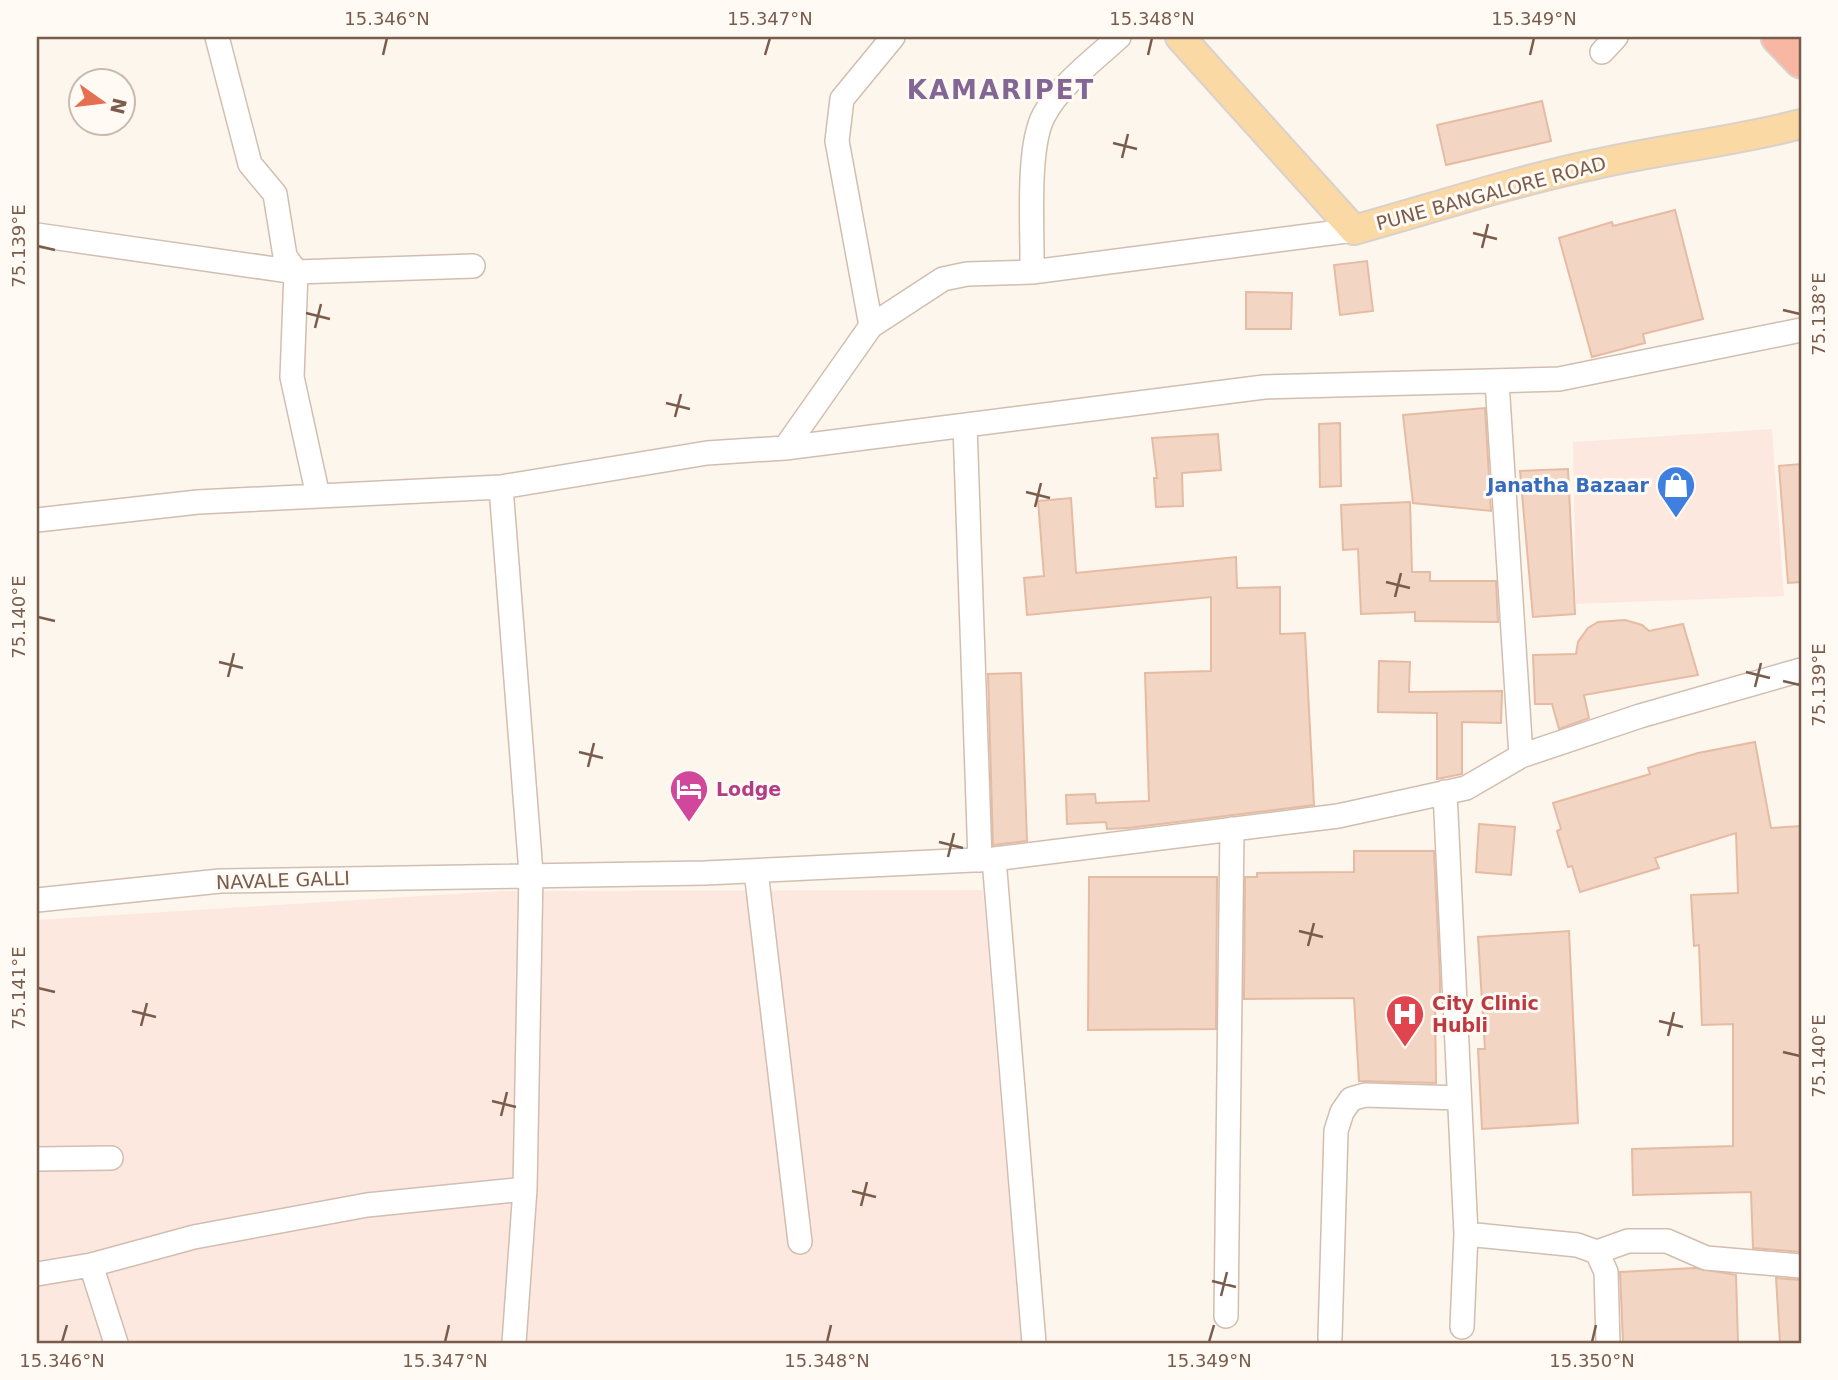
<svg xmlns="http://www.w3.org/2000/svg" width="1838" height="1380" font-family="'DejaVu Sans',sans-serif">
	<rect width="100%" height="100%" fill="#fdf6ec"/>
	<path fill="#fde8e0" d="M 1772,429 L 1784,596 L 1576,604 L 1573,442 Z
		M 983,890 L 1021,1343 L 37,1343 L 37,920 L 500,891 Z"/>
	<path fill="#f3d5c3" stroke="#e6bba3" stroke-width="2" d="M 1542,101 L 1551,141 L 1446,165 L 1437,125 Z
		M 1675,210 L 1703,319 L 1643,334 L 1645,343 L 1592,357 L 1559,238 L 1612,222 L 1613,226 Z
		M 1367,261 L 1373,311 L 1340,315 L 1334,265 Z
		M 1246,292 L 1292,293 L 1291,329 L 1246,329 Z
		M 1485,408 L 1491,511 L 1413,503 L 1403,415 Z
		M 1340,423 L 1341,486 L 1320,487 L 1319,424 Z
		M 1218,434 L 1221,470 L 1182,473 L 1183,506 L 1156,507 L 1154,478 L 1157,478 L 1152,438 Z
		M 1801,464 L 1801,582 L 1788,583 L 1779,466 Z
		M 1568,469 L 1575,614 L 1533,617 L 1520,471 Z
		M 1071,498 L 1076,573 L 1236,557 L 1237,588 L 1280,587 L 1280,634 L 1305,633 L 1314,805 L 1128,828 L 1107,829 L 1106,822 L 1067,824 L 1066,795 L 1095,794 L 1096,803 L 1149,801 L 1145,673 L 1211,671 L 1211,597 L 1027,615 L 1024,578 L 1044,576 L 1038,501 Z
		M 1410,502 L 1412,572 L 1430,572 L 1430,581 L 1496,581 L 1498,622 L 1415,621 L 1415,612 L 1361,614 L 1358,549 L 1343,550 L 1341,505 Z
		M 1625,620 L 1642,625 L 1649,631 L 1683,624 L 1698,675 L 1584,695 L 1589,718 L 1559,729 L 1552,704 L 1535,704 L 1533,655 L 1576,654 L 1578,642 L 1588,628 L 1598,622 Z
		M 1379,661 L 1410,662 L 1409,692 L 1502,691 L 1501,723 L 1462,722 L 1462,774 L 1437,779 L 1437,713 L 1378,712 Z
		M 1021,673 L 1027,841 L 993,845 L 988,674 Z
		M 1755,742 L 1771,828 L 1801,826 L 1801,1252 L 1753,1248 L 1751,1192 L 1633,1195 L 1632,1149 L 1733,1146 L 1733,1024 L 1702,1025 L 1699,945 L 1694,946 L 1691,895 L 1738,893 L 1736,833 L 1655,858 L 1659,868 L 1580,892 L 1572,866 L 1568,867 L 1557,831 L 1561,829 L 1553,803 L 1650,774 L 1648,768 L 1698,753 Z
		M 1479,824 L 1515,827 L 1511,875 L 1476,872 Z
		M 1354,851 L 1434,851 L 1440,978 L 1440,1001 L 1435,1001 L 1436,1083 L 1359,1081 L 1354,998 L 1244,999 L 1245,877 L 1257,877 L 1257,873 L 1354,872 Z
		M 1089,877 L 1217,877 L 1216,1029 L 1088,1030 Z
		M 1569,931 L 1578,1123 L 1482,1129 L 1478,1049 L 1485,1049 L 1478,937 Z
		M 1695,1268 L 1736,1275 L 1738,1343 L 1623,1343 L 1620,1272 Z
		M 1776,1278 L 1801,1280 L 1801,1343 L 1780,1343 Z"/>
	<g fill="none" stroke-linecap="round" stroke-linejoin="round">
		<g stroke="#d1beb0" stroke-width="26">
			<path id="minor" d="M 217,37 L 250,164 L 275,194 L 285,256 L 296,272 L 292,377 L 318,496
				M 1602,52 L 1616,37
				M 37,235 L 296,272 L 473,266
				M 1032,272 C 1033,232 1026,148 1044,115 C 1060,85 1094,60 1119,37
				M 871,326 L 837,141 L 842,99 L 893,37
				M 1497,382 L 1521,756
				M 965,425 L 980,860
				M 785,448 L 1264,387 L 1559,379 L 1801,330
				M 501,487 L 531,873 L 525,1189 L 514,1343
				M 37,520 L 198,502 L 501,487 L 707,453 L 785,448 L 871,326 L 943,279 L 967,274 L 1032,272 L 1354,230
				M 1445,792 L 1466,1234 L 1462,1327
				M 994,859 L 1034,1343
				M 756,871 L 800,1242
				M 37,900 L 220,881 L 705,873 L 994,859 L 1338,816 L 1466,788 L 1521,756 L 1640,716 L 1801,670
				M 37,1159 L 111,1158
				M 1466,1234 L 1577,1245 L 1597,1252 L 1606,1272 L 1608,1343
				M 1597,1252 L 1628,1241 L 1667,1241 L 1706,1258 L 1801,1266
				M 91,1265 L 116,1343
				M 37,1274 L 91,1265 L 194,1237 L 367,1205 L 525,1189
				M 1226,1316 L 1232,829
				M 1330,1338 L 1336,1131 L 1342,1112 L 1351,1099 L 1365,1095 L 1459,1098"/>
		</g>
		<g stroke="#dad1cd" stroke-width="32">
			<path id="major" d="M 1180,37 L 1354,230 C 1433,208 1512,182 1592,165 C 1661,149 1732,142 1801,124"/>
		</g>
		<g stroke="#dad1cd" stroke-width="37">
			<path id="highway" d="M 1778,37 L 1801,61"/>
		</g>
		<use href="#minor" stroke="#fff" stroke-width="23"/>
		<use href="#major" stroke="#fbd9a5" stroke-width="28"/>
		<use href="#highway" stroke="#f7b7a3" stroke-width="33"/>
	</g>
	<path fill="none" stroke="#7a5c4d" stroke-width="2.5" d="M 383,55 L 387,38M 765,55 L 770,38M 1148,55 L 1152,38M 1530,55 L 1534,38M 1113,143 L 1137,149M 1122,158 L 1128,134M 1473,233 L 1497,239M 38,246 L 55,250M 1482,248 L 1488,224M 1783,310 L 1800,314M 306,313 L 330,319M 315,328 L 321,304M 666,403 L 690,409M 675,417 L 681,394M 1026,492 L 1050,498M 1035,507 L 1041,483M 1386,582 L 1410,588M 1395,597 L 1401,573M 38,617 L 55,621M 219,662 L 243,668M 1746,672 L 1770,678M 228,677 L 234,653M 1783,681 L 1800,685M 1755,687 L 1761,663M 579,752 L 603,758M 588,767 L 594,743M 939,842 L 963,848M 948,857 L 954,833M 1299,931 L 1323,937M 1308,946 L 1314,923M 38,988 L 55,992M 132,1011 L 156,1017M 1659,1021 L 1683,1027M 141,1026 L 147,1003M 1668,1036 L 1674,1012M 1783,1052 L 1800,1056M 492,1101 L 516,1107M 501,1116 L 507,1092M 852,1191 L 876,1197M 861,1206 L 867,1182M 1212,1281 L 1236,1287M 1221,1296 L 1227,1272M 62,1342 L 67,1325M 445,1342 L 449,1325M 827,1342 L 831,1325M 1209,1342 L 1214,1325M 1592,1342 L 1596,1325"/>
	<defs>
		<g id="shop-pin" transform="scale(2.0125)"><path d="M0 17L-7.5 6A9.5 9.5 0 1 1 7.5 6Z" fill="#3f7fe0" stroke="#fffaf3"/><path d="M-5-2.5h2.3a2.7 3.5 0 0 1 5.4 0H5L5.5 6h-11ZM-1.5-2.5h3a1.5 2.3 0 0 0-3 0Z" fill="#fff"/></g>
		<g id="hotel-pin" transform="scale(2.0125)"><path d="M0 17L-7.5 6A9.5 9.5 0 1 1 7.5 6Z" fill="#d1479c" stroke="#fffaf3"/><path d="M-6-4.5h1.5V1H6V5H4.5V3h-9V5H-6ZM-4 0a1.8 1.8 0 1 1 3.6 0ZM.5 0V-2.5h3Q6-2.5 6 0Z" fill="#fff"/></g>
		<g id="hospital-pin" transform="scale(2.0125)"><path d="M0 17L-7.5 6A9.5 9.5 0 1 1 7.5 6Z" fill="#e0444e" stroke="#fffaf3"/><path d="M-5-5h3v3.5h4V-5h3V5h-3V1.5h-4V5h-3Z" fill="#fff"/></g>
	</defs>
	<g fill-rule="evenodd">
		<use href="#shop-pin" x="1676" y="485"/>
		<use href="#hotel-pin" x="689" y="789"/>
		<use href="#hospital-pin" x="1405" y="1014"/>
	</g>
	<g text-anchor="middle" stroke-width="6" stroke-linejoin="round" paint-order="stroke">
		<g font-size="19" fill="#7a5c4d" stroke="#fffaf3">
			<text transform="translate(1491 193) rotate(-15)" y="7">PUNE BANGALORE ROAD</text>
			<text transform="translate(283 880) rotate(-2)" y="7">NAVALE GALLI</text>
		</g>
		<g font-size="19" font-weight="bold" fill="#366cbe" stroke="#fffaf3" text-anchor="end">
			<text x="1649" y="492">Janatha Bazaar</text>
		</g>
		<g font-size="19" font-weight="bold" fill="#b23c85" stroke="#fffaf3" text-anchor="start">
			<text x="716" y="796">Lodge</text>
		</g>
		<g font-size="19" font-weight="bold" fill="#be3a42" stroke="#fffaf3" text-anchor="start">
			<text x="1432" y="1010">City Clinic<tspan x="1432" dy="22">Hubli</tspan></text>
		</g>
		<g font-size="26" font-weight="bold" letter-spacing="2" fill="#846695" stroke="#fffaf3">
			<text x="1001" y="99">KAMARIPET</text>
		</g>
	</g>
	<rect width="1838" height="1380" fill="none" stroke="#fffaf3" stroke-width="77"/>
	<g transform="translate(102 102) rotate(104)"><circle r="33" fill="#fffaf3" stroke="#cabbb1" stroke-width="2"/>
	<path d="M0-5L12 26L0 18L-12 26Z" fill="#e76f51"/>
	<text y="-10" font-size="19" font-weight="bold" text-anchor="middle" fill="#7a5c4d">N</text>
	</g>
	<rect x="38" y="38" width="1762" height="1304" fill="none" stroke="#7a5c4d" stroke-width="2.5"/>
	<g font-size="18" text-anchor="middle" fill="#7a5c4d">
		<text x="387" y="25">15.346°N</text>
		<text x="770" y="25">15.347°N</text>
		<text x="1152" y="25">15.348°N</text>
		<text x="1534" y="25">15.349°N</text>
		<text transform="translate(19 246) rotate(-90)" y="6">75.139°E</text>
		<text transform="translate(1819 314) rotate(-90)" y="6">75.138°E</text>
		<text transform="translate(19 617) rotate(-90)" y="6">75.140°E</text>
		<text transform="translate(1819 685) rotate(-90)" y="6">75.139°E</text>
		<text transform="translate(19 988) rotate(-90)" y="6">75.141°E</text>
		<text transform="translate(1819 1056) rotate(-90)" y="6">75.140°E</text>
		<text x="62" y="1367">15.346°N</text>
		<text x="445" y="1367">15.347°N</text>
		<text x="827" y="1367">15.348°N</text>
		<text x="1209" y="1367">15.349°N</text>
		<text x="1592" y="1367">15.350°N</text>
	</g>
</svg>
